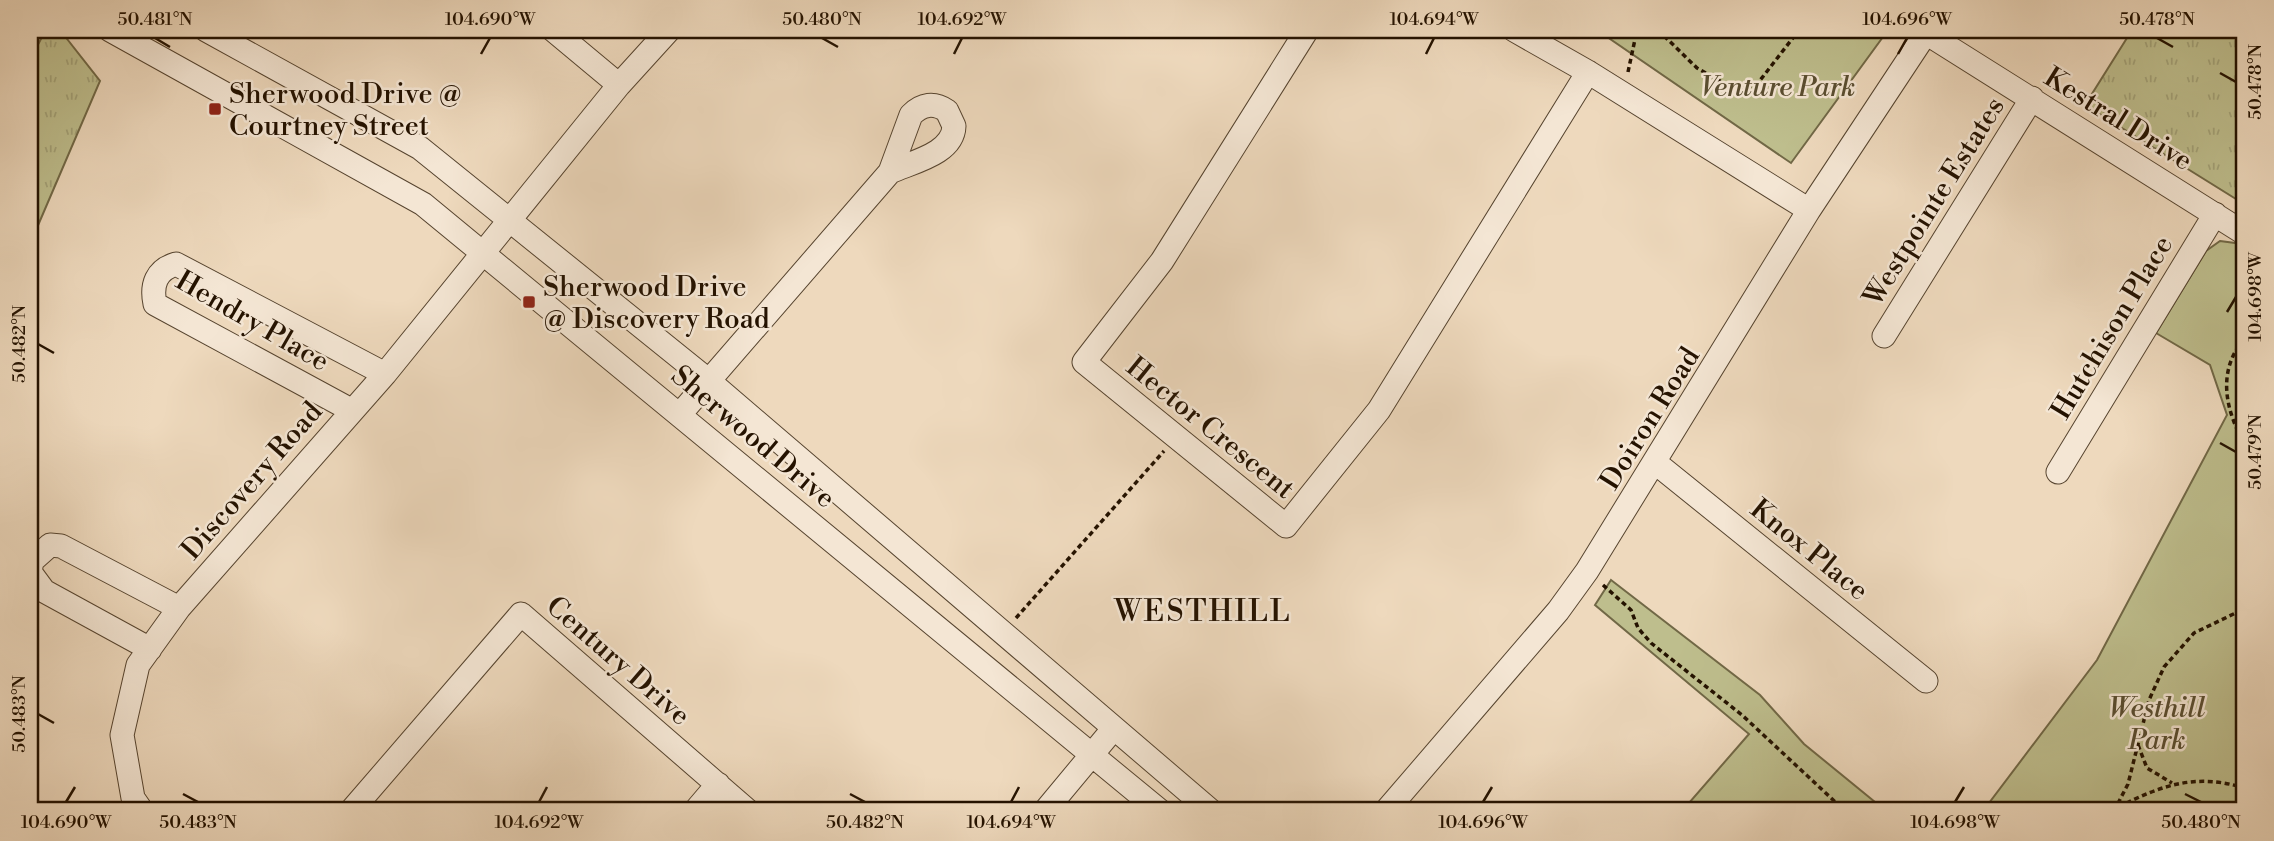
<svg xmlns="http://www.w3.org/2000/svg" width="2274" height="841" font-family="'Libre Bodoni',serif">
	<defs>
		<pattern id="grass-tufts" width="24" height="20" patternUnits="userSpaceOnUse" patternTransform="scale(1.75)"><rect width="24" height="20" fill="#bebe8d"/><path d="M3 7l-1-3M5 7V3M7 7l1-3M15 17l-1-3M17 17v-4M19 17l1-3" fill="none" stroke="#a3a278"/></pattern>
	</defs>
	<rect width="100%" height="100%" fill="#eed9bd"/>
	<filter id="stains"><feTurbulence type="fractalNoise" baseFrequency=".00286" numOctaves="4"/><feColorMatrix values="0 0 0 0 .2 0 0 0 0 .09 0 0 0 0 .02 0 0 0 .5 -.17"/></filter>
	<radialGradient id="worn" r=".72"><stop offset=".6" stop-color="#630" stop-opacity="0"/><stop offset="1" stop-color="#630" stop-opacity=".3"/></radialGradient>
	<path fill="url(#grass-tufts)" stroke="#716846" stroke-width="2" d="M 60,30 L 100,81 L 30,244 L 30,60 L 43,35 Z
		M 2132,30 L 2244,30 L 2244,204 L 2085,105 Z"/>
	<path fill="#bebe8d" stroke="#716846" stroke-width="2" d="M 1597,30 L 1888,30 L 1791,163 Z
		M 2220,241 L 2235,243 L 2244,249 L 2244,811 L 1983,811 L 2097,660 L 2227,415 L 2210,365 L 2156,333 L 2206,251 Z
		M 1611,580 L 1760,695 L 1804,744 L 1886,811 L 1682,811 L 1749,734 L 1595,605 Z"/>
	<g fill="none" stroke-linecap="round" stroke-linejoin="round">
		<g stroke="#56442f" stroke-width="25">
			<path id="minor" d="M 110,30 L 423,204 L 1160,811
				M 206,30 L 420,148 L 709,381 L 1211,811
				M 553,30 L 619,85
				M 1307,30 L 1162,261 L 1084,362 L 1286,526 L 1379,410 L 1588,72
				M 1514,30 L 1588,72 L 1809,210
				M 1926,33 L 2244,233
				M 1884,336 L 2032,98
				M 351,410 L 155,304 C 151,285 156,270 176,264 L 385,374
				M 681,413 L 890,172 L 911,115 C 922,104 934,102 947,111 L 954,126 C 953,154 912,162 890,172
				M 1657,464 L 1926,681
				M 2058,472 L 2215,214
				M 150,649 L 44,591 L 30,572 L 32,561 L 50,545 L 61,546 L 179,608
				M 142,811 L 133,798 L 122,735 L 138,665 L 179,608 L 385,374 L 619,85 L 669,30
				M 351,811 L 521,614 L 748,811
				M 695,811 L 718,784
				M 1045,811 L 1114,728
				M 1386,811 L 1558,611 L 1587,571 L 1809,210 L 1928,30"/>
		</g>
		<path stroke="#241200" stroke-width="3.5" stroke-dasharray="5 3.5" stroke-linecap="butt" d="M 1658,30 L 1697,68 L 1738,91 L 1758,83 L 1799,30
			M 1628,72 L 1637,30
			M 2244,339 C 2217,371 2225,409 2244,443
			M 1603,585 L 1631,610 L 1638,628 L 1651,643 L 1742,715 L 1845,811
			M 2237,615 L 2244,616
			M 1016,618 L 1164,451
			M 2138,745 L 2147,768 L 2172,783
			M 2119,807 C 2161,785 2197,773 2244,788
			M 2114,811 L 2128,784 L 2149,700 L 2164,667 L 2194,633 L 2244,609"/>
		<use href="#minor" stroke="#f4e6d4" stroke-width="23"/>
	</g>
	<path fill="none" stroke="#241200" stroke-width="2.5" d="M 155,38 L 170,47M 822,38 L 838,47M 2157,38 L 2173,47M 481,54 L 490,38M 954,54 L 962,38M 1426,54 L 1434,38M 1898,54 L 1907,38M 2220,73 L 2236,82M 2227,312 L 2236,297M 38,344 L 54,353M 2220,443 L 2236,452M 38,714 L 54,723M 183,794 L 198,802M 850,794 L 865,802M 2185,794 L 2201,802M 66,802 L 75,787M 539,802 L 547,787M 1011,802 L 1019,787M 1483,802 L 1492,787M 1955,802 L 1964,787"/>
	<g fill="#8f2418" stroke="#f4e6d4" stroke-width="2.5">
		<rect x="208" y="102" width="14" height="14" rx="3.5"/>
		<rect x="522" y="295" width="14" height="14" rx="3.5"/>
	</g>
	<g text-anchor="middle" stroke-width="5" stroke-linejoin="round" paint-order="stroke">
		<g font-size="28" font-style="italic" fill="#5a4e31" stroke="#f4e6d4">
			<text x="1778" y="96">Venture Park</text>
			<text x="2157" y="717">Westhill<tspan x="2157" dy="32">Park</tspan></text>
		</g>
		<g font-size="28" fill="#241200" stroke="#f4e6d4" text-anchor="start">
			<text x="229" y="103">Sherwood Drive @<tspan x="229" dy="32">Courtney Street</tspan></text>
			<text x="543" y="296">Sherwood Drive<tspan x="543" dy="32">@ Discovery Road</tspan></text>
		</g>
		<g font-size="28" fill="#241200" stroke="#f4e6d4">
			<text transform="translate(2119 118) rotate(32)" y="10">Kestral Drive</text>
			<text transform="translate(1933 201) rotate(-58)" y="10">Westpointe Estates</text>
			<text transform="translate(253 320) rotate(30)" y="10">Hendry Place</text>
			<text transform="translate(2111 327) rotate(-59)" y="10">Hutchison Place</text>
			<text transform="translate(1649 418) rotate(-58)" y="10">Doiron Road</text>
			<text transform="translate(1211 427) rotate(39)" y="10">Hector Crescent</text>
			<text transform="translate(754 436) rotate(40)" y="10">Sherwood Drive</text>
			<text transform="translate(251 480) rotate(-49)" y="10">Discovery Road</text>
			<text transform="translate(1810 549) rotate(39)" y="10">Knox Place</text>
			<text transform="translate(619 660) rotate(41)" y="10">Century Drive</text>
		</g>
		<g font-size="30" letter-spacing="2" fill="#241200" stroke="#f4e6d4">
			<text x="1203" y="621">WESTHILL</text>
		</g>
	</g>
	<rect width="2274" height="841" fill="none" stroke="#eed9bd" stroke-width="77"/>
	<rect x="38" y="38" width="2198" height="764" fill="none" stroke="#241200" stroke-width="2.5"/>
	<g font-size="18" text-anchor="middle" fill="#241200">
		<text x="155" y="25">50.481°N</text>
		<text x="490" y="25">104.690°W</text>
		<text x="822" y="25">50.480°N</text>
		<text x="962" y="25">104.692°W</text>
		<text x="1434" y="25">104.694°W</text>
		<text x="1907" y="25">104.696°W</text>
		<text x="2157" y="25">50.478°N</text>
		<text transform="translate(2255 82) rotate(-90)" y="6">50.478°N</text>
		<text transform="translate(2255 297) rotate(-90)" y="6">104.698°W</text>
		<text transform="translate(19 344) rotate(-90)" y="6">50.482°N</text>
		<text transform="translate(2255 452) rotate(-90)" y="6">50.479°N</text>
		<text transform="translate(19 714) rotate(-90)" y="6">50.483°N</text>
		<text x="66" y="828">104.690°W</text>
		<text x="198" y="828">50.483°N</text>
		<text x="539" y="828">104.692°W</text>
		<text x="865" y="828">50.482°N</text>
		<text x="1011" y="828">104.694°W</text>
		<text x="1483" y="828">104.696°W</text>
		<text x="1955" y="828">104.698°W</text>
		<text x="2201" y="828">50.480°N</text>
	</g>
	<rect width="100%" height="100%" filter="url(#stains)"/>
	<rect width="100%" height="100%" fill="url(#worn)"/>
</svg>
